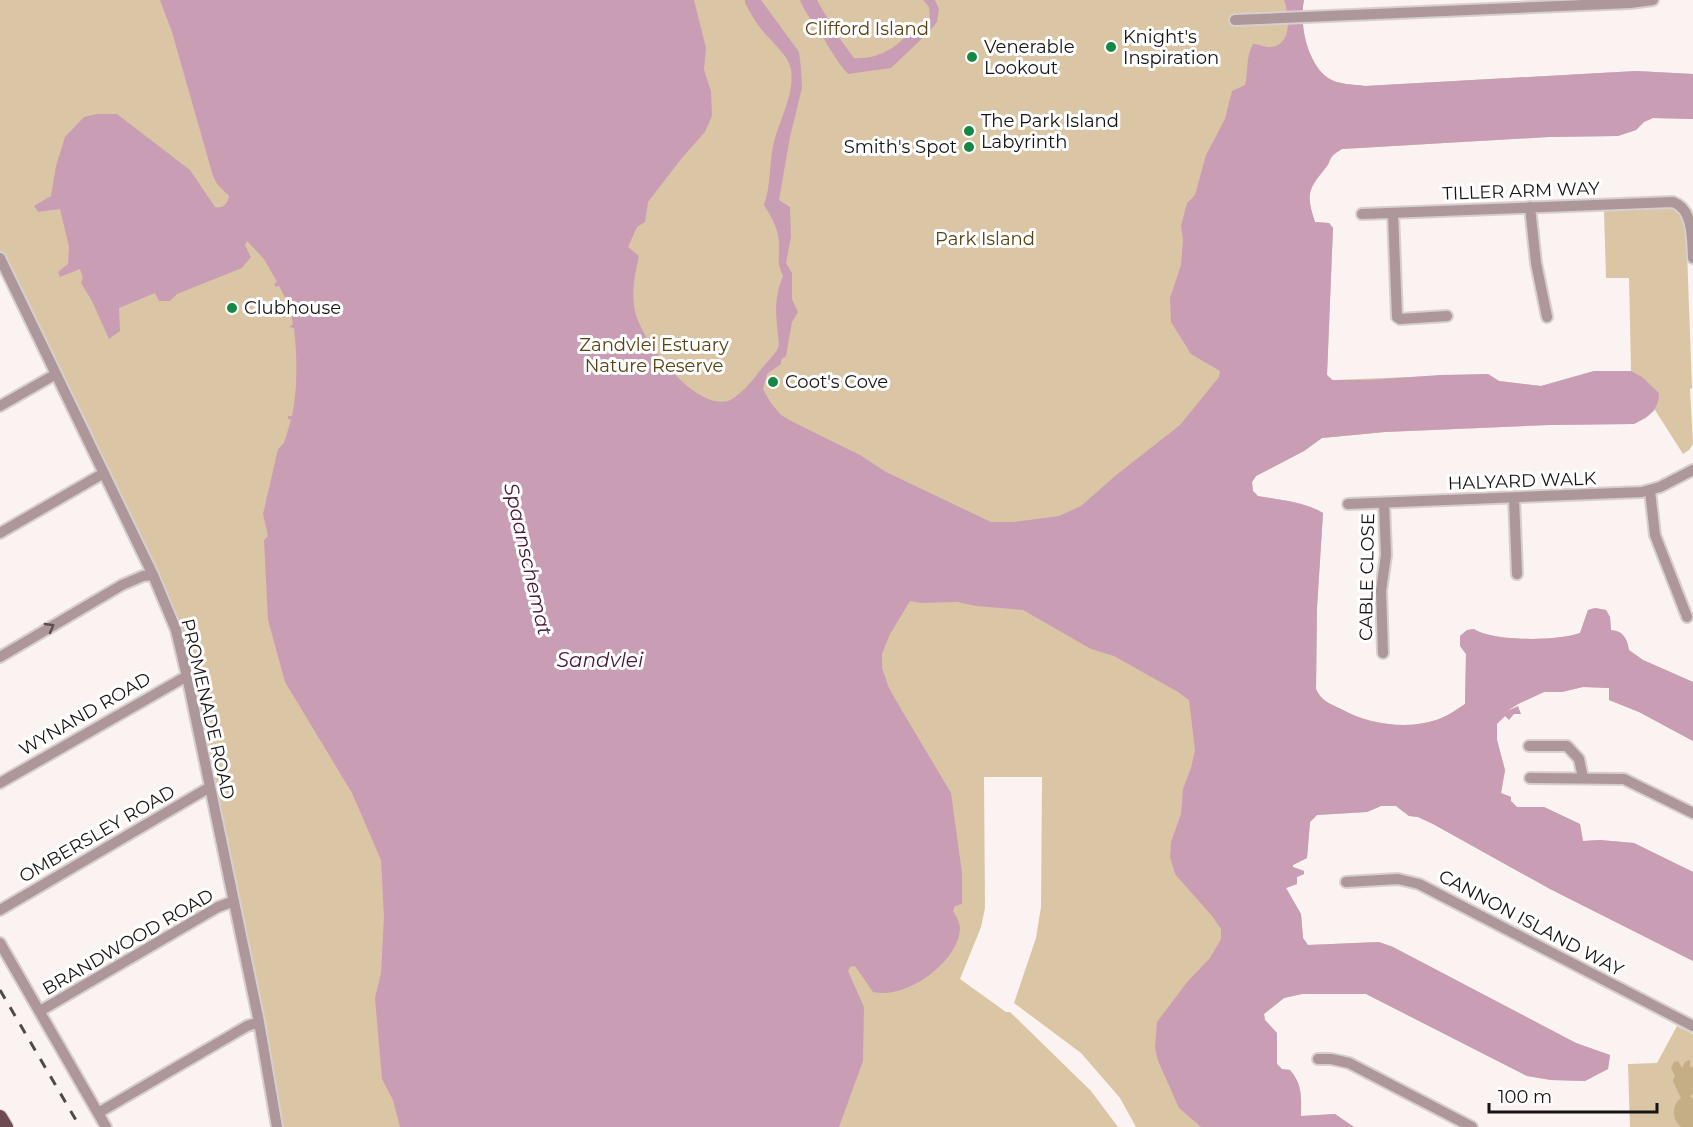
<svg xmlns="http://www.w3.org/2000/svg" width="1693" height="1127" font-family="Montserrat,sans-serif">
	<rect width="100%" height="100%" fill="#fbf3f1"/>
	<path fill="#dac6a5" d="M 0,0 L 1304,0 C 1299,24 1307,63 1328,78 C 1339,85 1353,84 1365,86 L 1636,71 L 1693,74 L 1693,119 L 1653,118 L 1644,122 L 1636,130 L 1618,136 L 1549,137 L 1342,149 C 1339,151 1333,154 1331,158 C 1329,160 1329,164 1327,166 C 1309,189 1305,192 1315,222 L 1329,223 L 1333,228 L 1327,375 L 1333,380 L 1488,374 L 1499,381 L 1541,386 L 1594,371 L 1631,371 L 1629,278 L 1606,278 L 1604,211 L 1672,208 L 1681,212 L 1686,223 L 1692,388 L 1690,389 L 1693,444 L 1689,450 L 1683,454 L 1655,410 L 1646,418 L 1634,424 L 1549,425 L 1385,432 L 1322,438 L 1304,451 L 1256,476 L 1252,482 L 1253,491 L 1258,496 C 1280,500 1303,501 1323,513 L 1317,608 L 1316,689 C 1321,701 1329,703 1341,709 C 1368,724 1405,730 1436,720 C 1446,717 1456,710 1465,704 L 1466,654 L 1460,646 L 1460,636 L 1467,630 L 1474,629 C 1493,642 1559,641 1580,633 L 1588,610 L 1595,608 L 1606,610 L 1610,617 L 1611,630 C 1623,631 1627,638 1629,650 L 1643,660 L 1693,682 L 1693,741 L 1639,712 L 1609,700 L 1609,688 L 1583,687 L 1562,692 L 1544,692 L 1518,704 L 1503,714 L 1505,716 L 1497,723 L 1497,740 L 1505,770 L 1501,793 L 1511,797 L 1511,801 L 1517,807 L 1544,807 L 1580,824 L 1583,841 L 1600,840 L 1634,843 L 1693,872 L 1693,961 L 1550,889 L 1433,824 L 1418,817 L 1409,816 L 1396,806 L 1381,806 L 1367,812 L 1317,815 L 1310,822 L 1307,858 L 1293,865 L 1293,867 L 1304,871 L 1304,874 L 1297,877 L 1297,884 L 1286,888 L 1301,914 L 1303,938 L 1308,945 L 1379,942 L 1393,947 L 1576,1043 L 1610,1055 L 1608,1069 L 1585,1081 L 1551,1080 L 1527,1076 L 1366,994 L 1302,994 L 1284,998 L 1264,1014 L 1265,1020 L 1277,1033 L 1277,1064 L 1282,1069 L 1290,1070 C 1303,1085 1301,1098 1301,1116 L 1335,1114 L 1354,1127 L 1136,1127 L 1120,1098 L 1081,1053 L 1014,1003 L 1036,938 L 1041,907 L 1042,777 L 984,777 L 985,908 L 981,927 L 960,979 L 1006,1012 L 1010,1012 L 1091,1091 L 1118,1127 L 277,1127 L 181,649 L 0,258 Z
		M 1677,1026 L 1693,1034 L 1693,1127 L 1630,1127 L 1628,1064 L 1657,1063 Z"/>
	<path fill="#c5ad86" d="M 1690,1060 L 1690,1068 L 1692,1066 L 1693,1068 L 1693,1094 L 1690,1096 L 1693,1099 L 1693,1127 L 1681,1127 C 1672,1119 1671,1106 1681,1098 L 1673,1081 L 1675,1076 L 1671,1068 L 1674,1062 L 1678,1061 L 1682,1068 L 1685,1062 Z"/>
	<path fill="#c99eb5" d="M 160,0 L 694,0 L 706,48 L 704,70 L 711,91 L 712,116 L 705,132 L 681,159 L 648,202 L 645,222 L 637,227 L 628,247 L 639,256 C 635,275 631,291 635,311 C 641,340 694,410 728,401 C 737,398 753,381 758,373 C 762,367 775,355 778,348 C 780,343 777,331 777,325 C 775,306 776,294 783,276 C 776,262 780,256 779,242 C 778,228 771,216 764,205 C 771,185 769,166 773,146 C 778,123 795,94 791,70 C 789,55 771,42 762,30 C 755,22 750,12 745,3 L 745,0 L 761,0 L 799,52 L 801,68 L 802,88 L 790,137 L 779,200 L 790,207 L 791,237 L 786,263 L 792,273 L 792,299 L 798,312 L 792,322 L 786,356 L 781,360 L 781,364 L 767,374 L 763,389 L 771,403 L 781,415 L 793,422 L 860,455 L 886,472 L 991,522 L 1015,522 L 1059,516 L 1081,506 L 1115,476 L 1180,425 L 1219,377 L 1220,371 L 1191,354 L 1171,322 L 1170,298 L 1181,265 L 1183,240 L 1181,226 L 1187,203 L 1195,195 L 1206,155 L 1225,119 L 1232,91 L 1245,85 C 1249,71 1245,58 1253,44 C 1260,44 1265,48 1272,47 C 1293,43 1289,14 1284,0 L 1304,0 C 1299,24 1307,63 1328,78 C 1339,85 1353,84 1365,86 L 1636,71 L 1693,74 L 1693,119 L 1653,118 L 1644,122 L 1636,130 L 1618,136 L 1549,137 L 1342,149 C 1339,151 1333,154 1331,158 C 1329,161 1329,164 1327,166 C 1309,189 1305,192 1315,222 L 1329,223 L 1333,228 L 1327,375 L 1332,380 L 1368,380 L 1440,375 L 1488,374 L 1499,381 L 1541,386 L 1594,371 L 1631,371 L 1642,377 L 1659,393 C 1659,410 1649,416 1634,424 L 1549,425 L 1385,432 L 1322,438 L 1304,451 L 1256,476 L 1252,482 L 1253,491 L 1258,496 C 1280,500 1303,501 1323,513 L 1317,608 L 1316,689 C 1321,701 1329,703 1341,709 C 1368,724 1405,730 1436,720 C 1446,717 1456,710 1465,704 L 1466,654 L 1460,646 L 1460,636 L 1467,630 L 1474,629 C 1493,642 1559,641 1580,633 L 1588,610 L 1595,608 L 1606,610 L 1610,617 L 1611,630 C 1623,631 1627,638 1629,650 L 1643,660 L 1693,682 L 1693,741 L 1639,712 L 1609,700 L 1609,688 L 1583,687 L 1562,692 L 1544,692 L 1518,704 L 1507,711 L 1518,706 L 1521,714 L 1514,714 L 1509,720 L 1503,714 L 1505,716 L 1497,724 L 1497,740 L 1505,770 L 1501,793 L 1511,797 L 1511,801 L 1517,807 L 1544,807 L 1580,824 L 1583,841 L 1600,840 L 1634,843 L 1693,872 L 1693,961 L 1550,889 L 1433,824 L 1418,817 L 1409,816 L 1396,806 L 1381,806 L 1367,812 L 1317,815 L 1310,822 L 1307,858 L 1293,865 L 1293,867 L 1304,871 L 1304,874 L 1297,877 L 1297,884 L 1286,888 L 1301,914 L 1303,938 L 1308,945 L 1379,942 L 1393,947 L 1576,1043 L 1610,1055 L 1608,1069 L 1585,1081 L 1551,1080 L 1527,1076 L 1366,994 L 1302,994 L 1284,998 L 1264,1014 L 1265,1020 L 1277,1033 L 1277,1064 L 1282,1069 L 1290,1070 C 1303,1085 1301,1098 1301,1116 L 1335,1114 L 1354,1127 L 1201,1127 L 1179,1108 L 1158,1061 L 1155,1048 L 1157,1022 L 1188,981 L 1210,958 L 1221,939 L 1221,929 L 1212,916 L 1175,874 L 1170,857 L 1171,842 L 1181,814 L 1183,789 L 1191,768 L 1195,750 L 1189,700 L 1178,692 L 1114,656 L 1091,649 L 1023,610 L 976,606 L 957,602 L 921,603 L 910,601 L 890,634 L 882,654 L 882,668 L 889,688 L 901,709 L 951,793 L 962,873 L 962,904 L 955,906 L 953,911 C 956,916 960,922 960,928 C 959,962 906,1000 873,992 L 855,966 L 850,967 L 848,971 L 864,1007 L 863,1061 L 839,1127 L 400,1127 L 393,1100 L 382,1079 L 375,998 L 381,973 L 384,917 L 381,860 L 352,793 L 285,682 L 268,620 L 264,540 L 268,536 L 263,514 L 278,449 L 284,443 L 291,420 L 288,419 L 288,416 L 292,416 C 298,385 297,358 294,328 L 289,327 L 293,324 L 289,305 L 279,286 L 276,287 L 274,284 L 277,282 L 264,259 L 247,241 L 245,245 L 251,257 L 242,268 L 177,294 L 170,301 L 159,301 L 155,293 L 119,308 L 120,331 L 109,339 L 92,301 L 81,283 L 83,278 L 80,269 L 60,277 L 58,272 L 68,264 L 69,247 L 60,209 L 38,212 L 34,206 L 51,196 L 56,166 L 65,137 L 84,117 L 97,114 L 117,114 L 190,170 L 215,207 C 223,209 228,203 229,196 L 217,184 L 213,176 L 172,32 Z
		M 800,0 L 817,0 L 837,35 L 854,58 C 875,60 899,48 910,30 L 922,30 L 930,19 L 929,7 L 923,0 L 935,0 L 939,9 L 937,22 L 929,32 L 891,68 L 848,74 C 836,61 830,48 820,33 C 813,22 805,13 800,0 Z"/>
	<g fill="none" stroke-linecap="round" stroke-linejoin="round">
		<g stroke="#d7cfce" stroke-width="14">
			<path id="minor" d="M 1235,20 L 1630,3 L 1653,0
				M 1530,207 L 1536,263 L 1547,317
				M 1393,213 L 1397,317 L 1400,319 L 1447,316
				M 1362,214 L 1673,202 C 1693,209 1692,237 1693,258
				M 0,258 L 153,575 L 176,630 L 187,676 L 259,1022 L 277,1127
				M 0,406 L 56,374
				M 1650,491 L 1655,535 L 1687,617
				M 1514,498 L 1517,574
				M 1348,504 L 1642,492 L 1660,487 L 1693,470
				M 0,533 L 104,473
				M 1383,653 L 1381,591 L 1386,555 L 1384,503
				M 0,657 L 122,585 L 143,576 L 153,575
				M 1529,746 L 1567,746 L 1579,759 L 1583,778
				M 1530,778 L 1624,779 L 1693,813
				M 0,783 L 187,676
				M 1346,882 L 1398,879 L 1419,884 L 1693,1026
				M 0,910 L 210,787
				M 0,943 L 106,1127
				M 40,1011 L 218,907 L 234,901
				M 1318,1059 L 1331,1059 L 1349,1063 L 1472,1127
				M 98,1113 L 247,1026 L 259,1022"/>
		</g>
		<g stroke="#d7cfce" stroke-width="16">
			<path id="major" d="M 0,1117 L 6,1127"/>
		</g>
		<use href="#minor" stroke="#ad979a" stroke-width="10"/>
		<use href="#major" stroke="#6f4a50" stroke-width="14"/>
		<path stroke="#4f4a4a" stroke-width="3" stroke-dasharray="10 10" stroke-linecap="butt" d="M 0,990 L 80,1127"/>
	</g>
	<defs><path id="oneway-chevron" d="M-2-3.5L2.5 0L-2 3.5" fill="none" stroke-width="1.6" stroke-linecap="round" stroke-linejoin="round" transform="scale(1.5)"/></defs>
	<use stroke="#5a4f50" href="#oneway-chevron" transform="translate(50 627) rotate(-30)"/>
	<g fill="#138943" stroke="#fff" stroke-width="2">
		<circle cx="1111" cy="47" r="6"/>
		<circle cx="972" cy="57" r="6"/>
		<circle cx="969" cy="131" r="6"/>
		<circle cx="969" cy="147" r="6"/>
		<circle cx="232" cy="308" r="6"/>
		<circle cx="773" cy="382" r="6"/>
	</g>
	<g text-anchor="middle" stroke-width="6" stroke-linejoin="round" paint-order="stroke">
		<g font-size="18" fill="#5a4111" stroke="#fff">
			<text x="867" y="35">Clifford Island</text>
			<text x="985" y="245">Park Island</text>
			<text x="654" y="351">Zandvlei Estuary<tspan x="654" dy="21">Nature Reserve</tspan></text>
		</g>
		<g font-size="18" fill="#171414" stroke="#fff" text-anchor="start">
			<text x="1123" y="43">Knight's<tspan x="1123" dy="21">Inspiration</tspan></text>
			<text x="984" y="53">Venerable<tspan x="984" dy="21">Lookout</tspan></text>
			<text x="981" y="127">The Park Island<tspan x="981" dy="21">Labyrinth</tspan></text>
			<text x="957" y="153" text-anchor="end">Smith's Spot</text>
			<text x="244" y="314">Clubhouse</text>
			<text x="785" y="388">Coot's Cove</text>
		</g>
		<g font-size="18" fill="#171414" stroke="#fff">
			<text transform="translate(1521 191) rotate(-2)" y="6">TILLER ARM WAY</text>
			<text transform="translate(1522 481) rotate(-2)" y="6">HALYARD WALK</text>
			<text transform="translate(1367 577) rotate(-89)" y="6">CABLE CLOSE</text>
			<text transform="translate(208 709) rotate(77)" y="6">PROMENADE ROAD</text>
			<text transform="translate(85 714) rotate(-30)" y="6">WYNAND ROAD</text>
			<text transform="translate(97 834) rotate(-30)" y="6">OMBERSLEY ROAD</text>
			<text transform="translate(1531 923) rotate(28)" y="6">CANNON ISLAND WAY</text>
			<text transform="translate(128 942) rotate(-30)" y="6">BRANDWOOD ROAD</text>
		</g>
		<g font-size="20" font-style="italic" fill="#491535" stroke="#fff">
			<text transform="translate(528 559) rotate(77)" y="7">Spaanschemat</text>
			<text x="600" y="667">Sandvlei</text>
		</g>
	</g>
	<path d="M1489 1103v9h168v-9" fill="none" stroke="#171414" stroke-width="3"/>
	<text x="1498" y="1103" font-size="18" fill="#171414" stroke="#ffffff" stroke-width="4.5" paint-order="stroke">100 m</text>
</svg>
